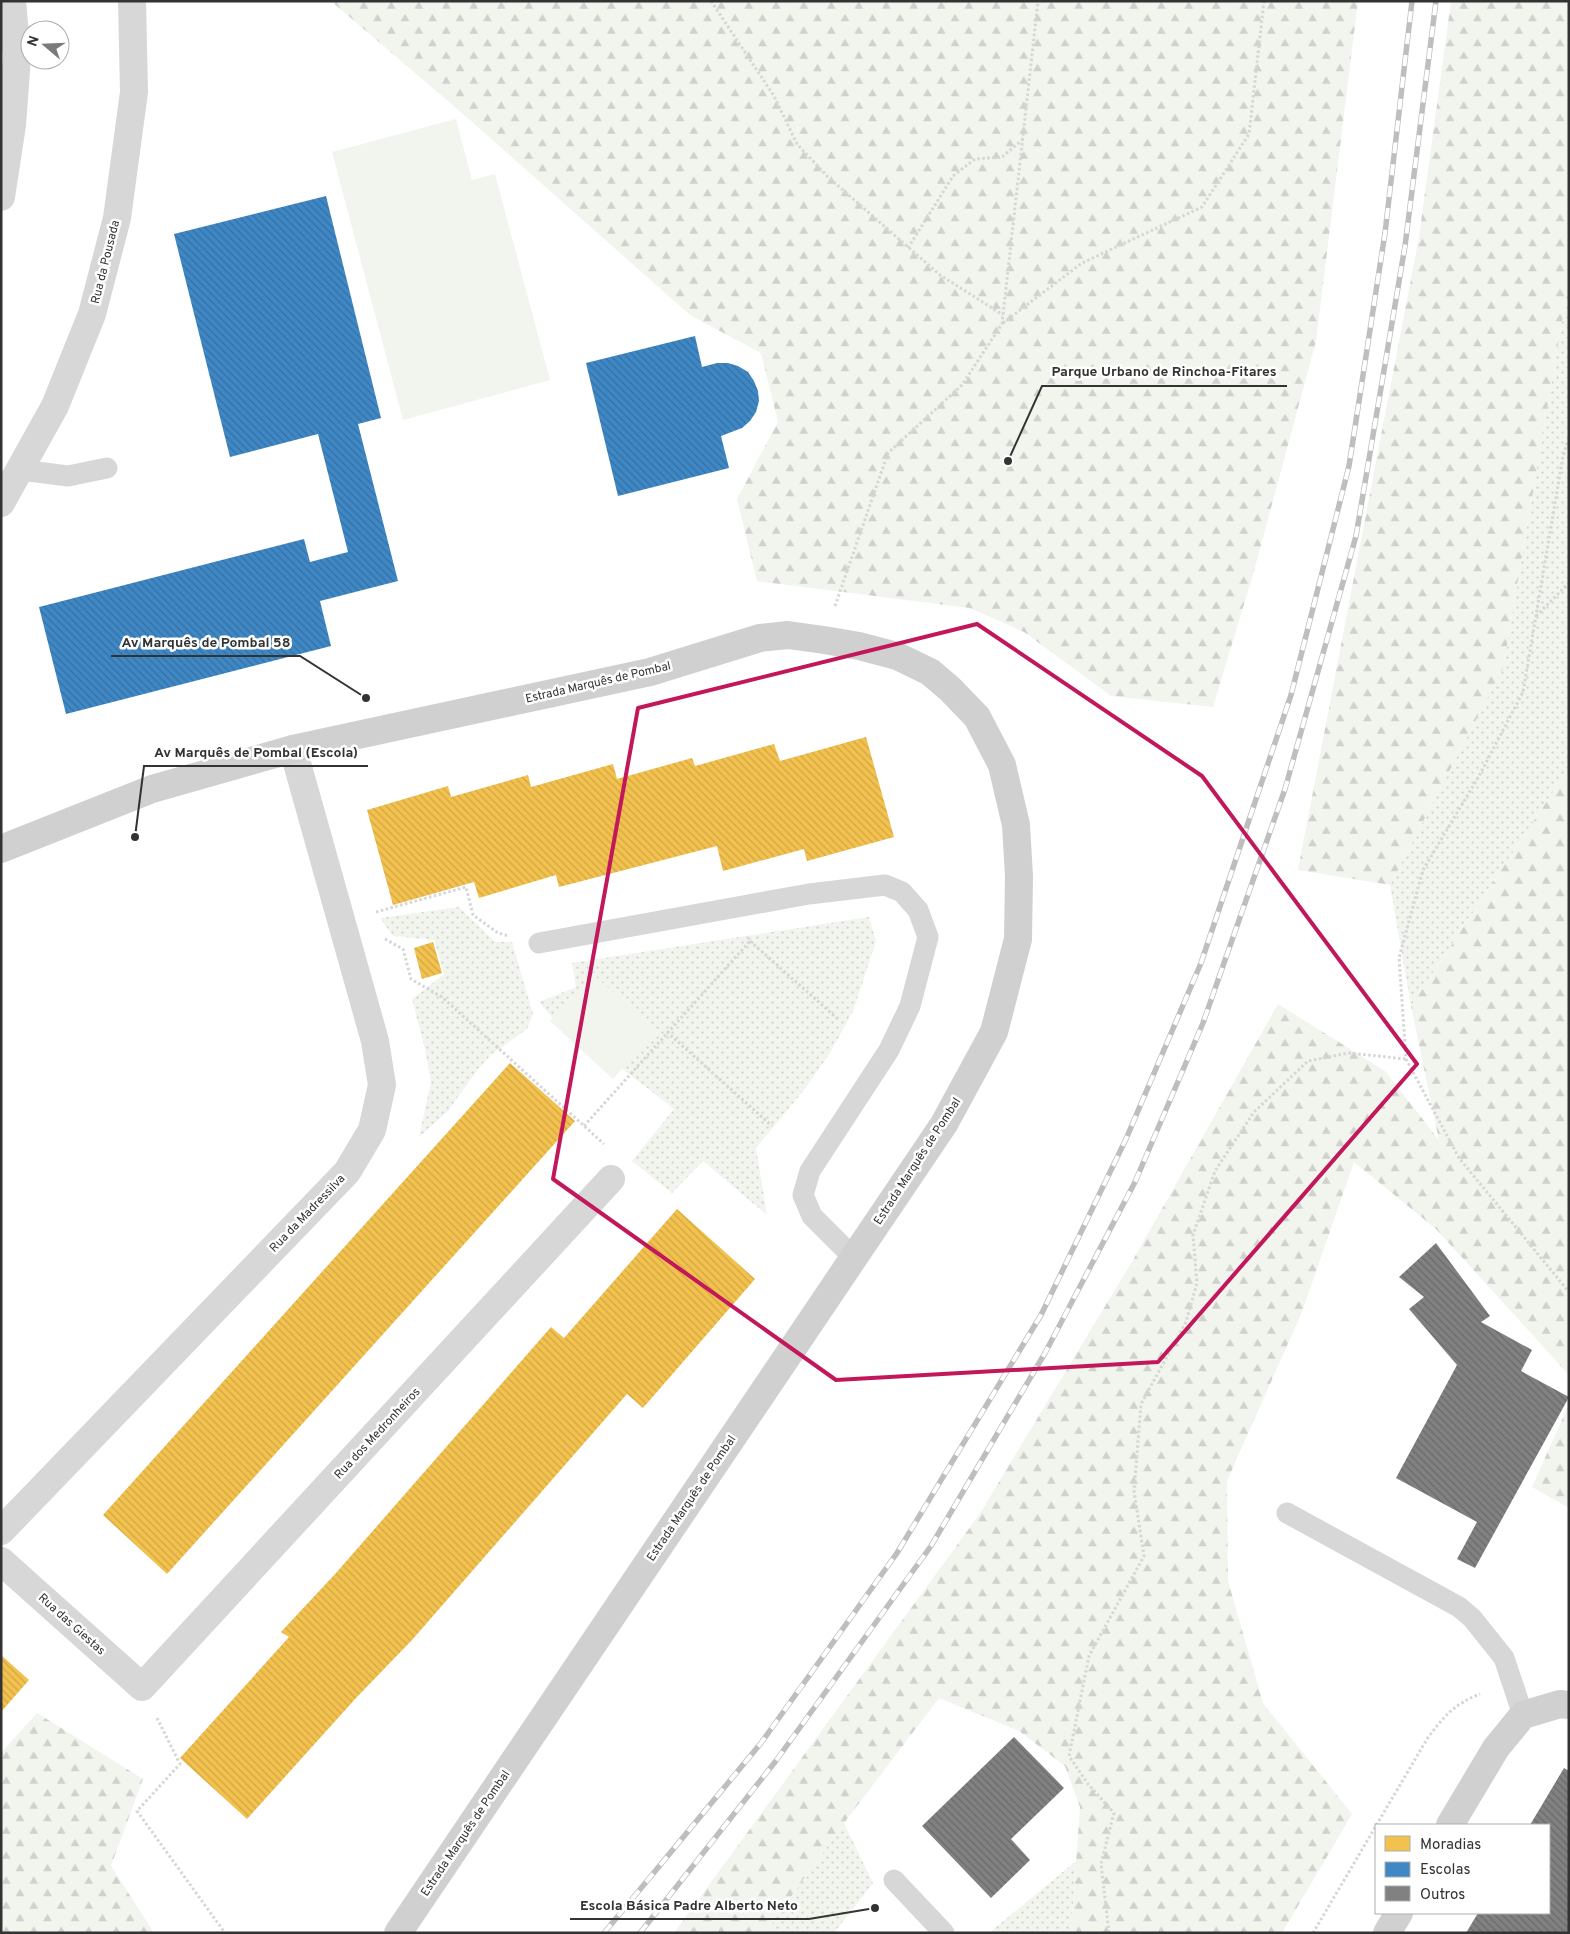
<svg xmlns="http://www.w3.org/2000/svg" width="1570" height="1934" font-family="Overpass,sans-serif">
	<defs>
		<pattern id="grass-dots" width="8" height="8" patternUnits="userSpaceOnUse" patternTransform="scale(1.25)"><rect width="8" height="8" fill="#f1f5ed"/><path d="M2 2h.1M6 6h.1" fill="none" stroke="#cfd2cc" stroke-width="1.8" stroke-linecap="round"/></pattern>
		<pattern id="forest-firs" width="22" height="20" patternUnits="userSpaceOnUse" patternTransform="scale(1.25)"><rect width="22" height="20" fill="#f1f5ed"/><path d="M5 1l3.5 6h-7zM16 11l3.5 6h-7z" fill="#cfd2cc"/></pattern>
		<pattern id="homes-back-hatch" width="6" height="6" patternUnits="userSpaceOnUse" patternTransform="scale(1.25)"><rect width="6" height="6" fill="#f2c14e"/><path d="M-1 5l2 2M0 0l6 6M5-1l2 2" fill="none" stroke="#d0a645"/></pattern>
		<pattern id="schools-back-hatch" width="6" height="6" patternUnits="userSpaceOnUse" patternTransform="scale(1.25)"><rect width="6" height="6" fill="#3f88c5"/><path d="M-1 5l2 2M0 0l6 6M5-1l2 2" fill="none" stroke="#3570a1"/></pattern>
		<pattern id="building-back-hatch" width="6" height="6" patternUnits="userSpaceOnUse" patternTransform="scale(1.25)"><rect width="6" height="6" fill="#818181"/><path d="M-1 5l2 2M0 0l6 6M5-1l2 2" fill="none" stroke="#6a6a6a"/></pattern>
	</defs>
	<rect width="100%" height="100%" fill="#fff"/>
	<path fill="url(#grass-dots)" d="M 1569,280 L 1569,768 L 1411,1006 L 1390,885 L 1503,668 Z
		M 459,907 L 495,942 L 512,942 L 533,1014 L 527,1029 L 492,1054 L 478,1069 L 448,1111 L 419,1137 L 431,1082 L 425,1049 L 412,999 L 444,974 L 434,940 L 393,936 L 380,918 Z
		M 869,917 L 876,941 L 854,1009 L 830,1053 L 804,1090 L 756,1148 L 767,1215 L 703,1161 L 672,1193 L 632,1161 L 674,1109 L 601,1052 L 560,1027 L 539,1002 L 576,987 L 572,963 Z
		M 844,1823 L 873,1883 L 834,1933 L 765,1933 Z
		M 1076,1861 L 1071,1933 L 989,1933 Z"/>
	<path fill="url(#forest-firs)" d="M 331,1 L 1358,1 L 1316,341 L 1254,571 L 1213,707 L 1111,696 L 1024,632 L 970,608 L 757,581 L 737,499 L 778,422 L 761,353 L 690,315 L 470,120 Z
		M 1451,1 L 1569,1 L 1569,280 L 1503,668 L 1390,885 L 1298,870 L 1419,237 Z
		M 1569,768 L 1569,1375 L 1436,1229 L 1354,1162 L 1302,1312 L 1227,1481 L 1228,1581 L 1263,1703 L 1352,1814 L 1282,1933 L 1071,1933 L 1080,1807 L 1065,1766 L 1019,1731 L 939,1698 L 844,1823 L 765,1933 L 674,1933 L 979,1515 L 1133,1260 L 1278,1004 L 1385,1071 L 1439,1140 L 1411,1006 Z
		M 1569,1404 L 1569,1508 L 1532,1487 Z
		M 37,1713 L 143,1779 L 111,1866 L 154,1933 L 1,1933 L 1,1753 Z"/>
	<path fill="#f1f5ed" d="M 456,119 L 472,180 L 495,174 L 550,380 L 403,420 L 332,152 Z
		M 593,974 L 656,1031 L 613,1079 L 550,1021 Z"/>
	<path fill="url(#homes-back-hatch)" d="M 866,737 L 894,837 L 807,861 L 804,849 L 723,871 L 717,846 L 559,887 L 556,875 L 479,898 L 474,882 L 393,905 L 367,810 L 448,786 L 451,797 L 528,775 L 531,787 L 613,764 L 617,779 L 692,758 L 695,766 L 774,744 L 780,761 Z
		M 433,942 L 442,973 L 422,979 L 414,948 Z
		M 510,1063 L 575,1121 L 167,1574 L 103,1515 Z
		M 677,1209 L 755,1279 L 643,1408 L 627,1394 L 412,1640 L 356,1698 L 247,1819 L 180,1758 L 289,1637 L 281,1632 L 336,1573 L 551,1327 L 564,1338 Z
		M 1,1655 L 29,1680 L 1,1712 Z"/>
	<path fill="url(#schools-back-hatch)" d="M 326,196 L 381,418 L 358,424 L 398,581 L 320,601 L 331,646 L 66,714 L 39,607 L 304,539 L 310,562 L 348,552 L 318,434 L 230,457 L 174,234 Z
		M 695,336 L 702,367 L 717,363 L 728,363 L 738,366 L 748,372 L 754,381 L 758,391 L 759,401 L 756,412 L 750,421 L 742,428 L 721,436 L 729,468 L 618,496 L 586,363 Z"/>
	<path fill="url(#building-back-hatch)" d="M 1436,1243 L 1490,1316 L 1481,1322 L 1532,1350 L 1521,1371 L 1569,1397 L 1475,1568 L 1457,1559 L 1477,1522 L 1396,1478 L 1457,1365 L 1409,1309 L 1424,1297 L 1399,1277 Z
		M 1014,1737 L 1064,1788 L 1011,1839 L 1030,1860 L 991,1898 L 922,1826 Z
		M 1564,1768 L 1569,1771 L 1569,1933 L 1466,1933 L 1478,1913 L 1549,1913 L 1549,1825 L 1530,1825 Z"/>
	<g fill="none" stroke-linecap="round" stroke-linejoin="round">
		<path stroke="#d6d6d6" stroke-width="3" stroke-dasharray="2.5 2.5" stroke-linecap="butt" d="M 711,1 L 774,96 L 797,144 L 828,177 L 940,275 L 1003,315
			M 908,248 L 953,176 L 975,159 L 1002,157 L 1022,140
			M 1003,323 L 1082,263 L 1202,207 L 1249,134 L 1264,1
			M 1569,438 L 1563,456 L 1523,692 L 1479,776 L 1423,870 L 1399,958 L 1406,1059 L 1459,1158 L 1569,1292
			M 835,606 L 888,453 L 962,385 L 1002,324 L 1038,1
			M 1536,616 L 1569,583
			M 376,912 L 466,887 L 473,915 L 498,933 L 509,936
			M 385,939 L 403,949 L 411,979 L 442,997 L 604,1144
			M 750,941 L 839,1020
			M 667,1032 L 772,1126
			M 584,1126 L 750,941 L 749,938
			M 157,1718 L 180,1764 L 137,1811 L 225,1933
			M 1109,1933 L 1101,1864 L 1114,1813 L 1088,1784 L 1069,1756 L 1089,1656 L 1144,1556 L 1134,1491 L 1141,1404 L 1186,1322 L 1197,1283 L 1193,1235 L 1215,1171 L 1254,1112 L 1308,1061 L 1349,1053 L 1406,1059
			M 1313,1933 L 1427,1739 C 1443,1717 1454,1704 1480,1694"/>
		<path stroke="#d7d7d7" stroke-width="21" d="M 21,470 L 68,476 L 107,468
			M 539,943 L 809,894 L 885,885 L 902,892 L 918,910 L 928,937 L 910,1006 L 889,1050 L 810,1171 L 803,1195 L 812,1216 L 854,1258
			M 1287,1513 L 1459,1607 L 1472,1618 L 1504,1658 L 1523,1715
			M 894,1880 L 944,1933"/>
		<path stroke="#d7d7d7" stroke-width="28" d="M 1,197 L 12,125 L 17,57 L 12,1
			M 1,503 L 55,406 L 92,314 L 117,218 L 134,92 L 132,1
			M 1,1531 L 347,1172 L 372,1130 L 382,1085 L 375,1041 L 293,749
			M 1,1561 L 142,1687 L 611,1179"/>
		<path stroke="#d0d0d0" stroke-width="28" d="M 1,849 L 152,789 L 293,749 L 650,672 L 760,638 L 788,635 L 824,640 L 859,646 L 897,656 L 930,672 L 950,689 L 977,717 L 1002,765 L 1016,825 L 1019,876 L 1018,939 L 994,1032 L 944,1124 L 398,1933
			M 1450,1825 L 1496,1748 L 1523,1715 L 1560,1704 L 1569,1705
			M 1387,1933 L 1399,1913"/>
		<g stroke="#bebebe" stroke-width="5.5">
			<path id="rail" d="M 604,1933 L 761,1743 L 897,1553 L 1041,1315 L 1126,1139 L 1201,963 L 1291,695 L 1349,466 L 1385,233 L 1412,1
				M 640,1933 L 775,1762 L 931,1546 L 1045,1353 L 1135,1182 L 1203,1023 L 1285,789 L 1356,536 L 1405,246 L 1436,1"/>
		</g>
		<use href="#rail" stroke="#fff" stroke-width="4" stroke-dasharray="11" stroke-linecap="butt"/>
	</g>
	<path fill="none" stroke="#c2185b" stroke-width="4" stroke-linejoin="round" d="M 977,624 L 1202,776 L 1417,1064 L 1158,1362 L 836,1380 L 553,1179 L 638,708 Z"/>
	<g text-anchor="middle" stroke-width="5" stroke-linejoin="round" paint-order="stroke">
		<g font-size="12" fill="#333" stroke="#fff">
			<text transform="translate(105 262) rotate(-76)" y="4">Rua da Pousada</text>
			<text transform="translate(598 682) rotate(-13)" y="4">Estrada Marquês de Pombal</text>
			<text transform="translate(917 1161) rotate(-57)" y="4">Estrada Marquês de Pombal</text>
			<text transform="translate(307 1213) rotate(-46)" y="4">Rua da Madressilva</text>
			<text transform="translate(377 1433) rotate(-47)" y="4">Rua dos Medronheiros</text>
			<text transform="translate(691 1498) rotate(-56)" y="4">Estrada Marquês de Pombal</text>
			<text transform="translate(72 1624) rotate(42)" y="4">Rua das Giestas</text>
			<text transform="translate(465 1833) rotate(-56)" y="4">Estrada Marquês de Pombal</text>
		</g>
	</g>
	<path fill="none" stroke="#333" stroke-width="2" d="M1008 461L1042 386H1287M366 698L300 656H111M135 837L144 766H368M875 1908L809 1919H570"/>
	<g fill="#333" stroke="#fff" stroke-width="2">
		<circle cx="1008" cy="461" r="5"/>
		<circle cx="366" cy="698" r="5"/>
		<circle cx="135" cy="837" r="5"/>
		<circle cx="875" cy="1908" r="5"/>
	</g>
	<g font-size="14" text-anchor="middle" font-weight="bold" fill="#333" stroke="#fff" stroke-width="5" stroke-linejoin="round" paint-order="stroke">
		<text x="1164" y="376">Parque Urbano de Rinchoa-Fitares</text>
		<text x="206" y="647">Av Marquês de Pombal 58</text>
		<text x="256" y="757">Av Marquês de Pombal (Escola)</text>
		<text x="689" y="1910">Escola Básica Padre Alberto Neto</text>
	</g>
	<rect width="1570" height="1934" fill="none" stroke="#333333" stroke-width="5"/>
	<rect x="1375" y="1824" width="175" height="90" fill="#ffffff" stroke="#adadad"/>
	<rect x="1385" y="1836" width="25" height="15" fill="#f2c14e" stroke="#adadad"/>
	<text x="1420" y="1849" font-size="15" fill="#333333">Moradias</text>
	<rect x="1385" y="1862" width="25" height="15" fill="#3f88c5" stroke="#adadad"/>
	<text x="1420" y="1874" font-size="15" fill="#333333">Escolas</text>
	<rect x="1385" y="1886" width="25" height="15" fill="#818181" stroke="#adadad"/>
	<text x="1420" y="1899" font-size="15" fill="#333333">Outros</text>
	<g transform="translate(45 45) rotate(289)"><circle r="24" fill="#ffffff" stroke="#adadad"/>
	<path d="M0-4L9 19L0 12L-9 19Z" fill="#7a7a7a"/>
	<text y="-8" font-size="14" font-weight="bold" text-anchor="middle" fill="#333333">N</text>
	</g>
</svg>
